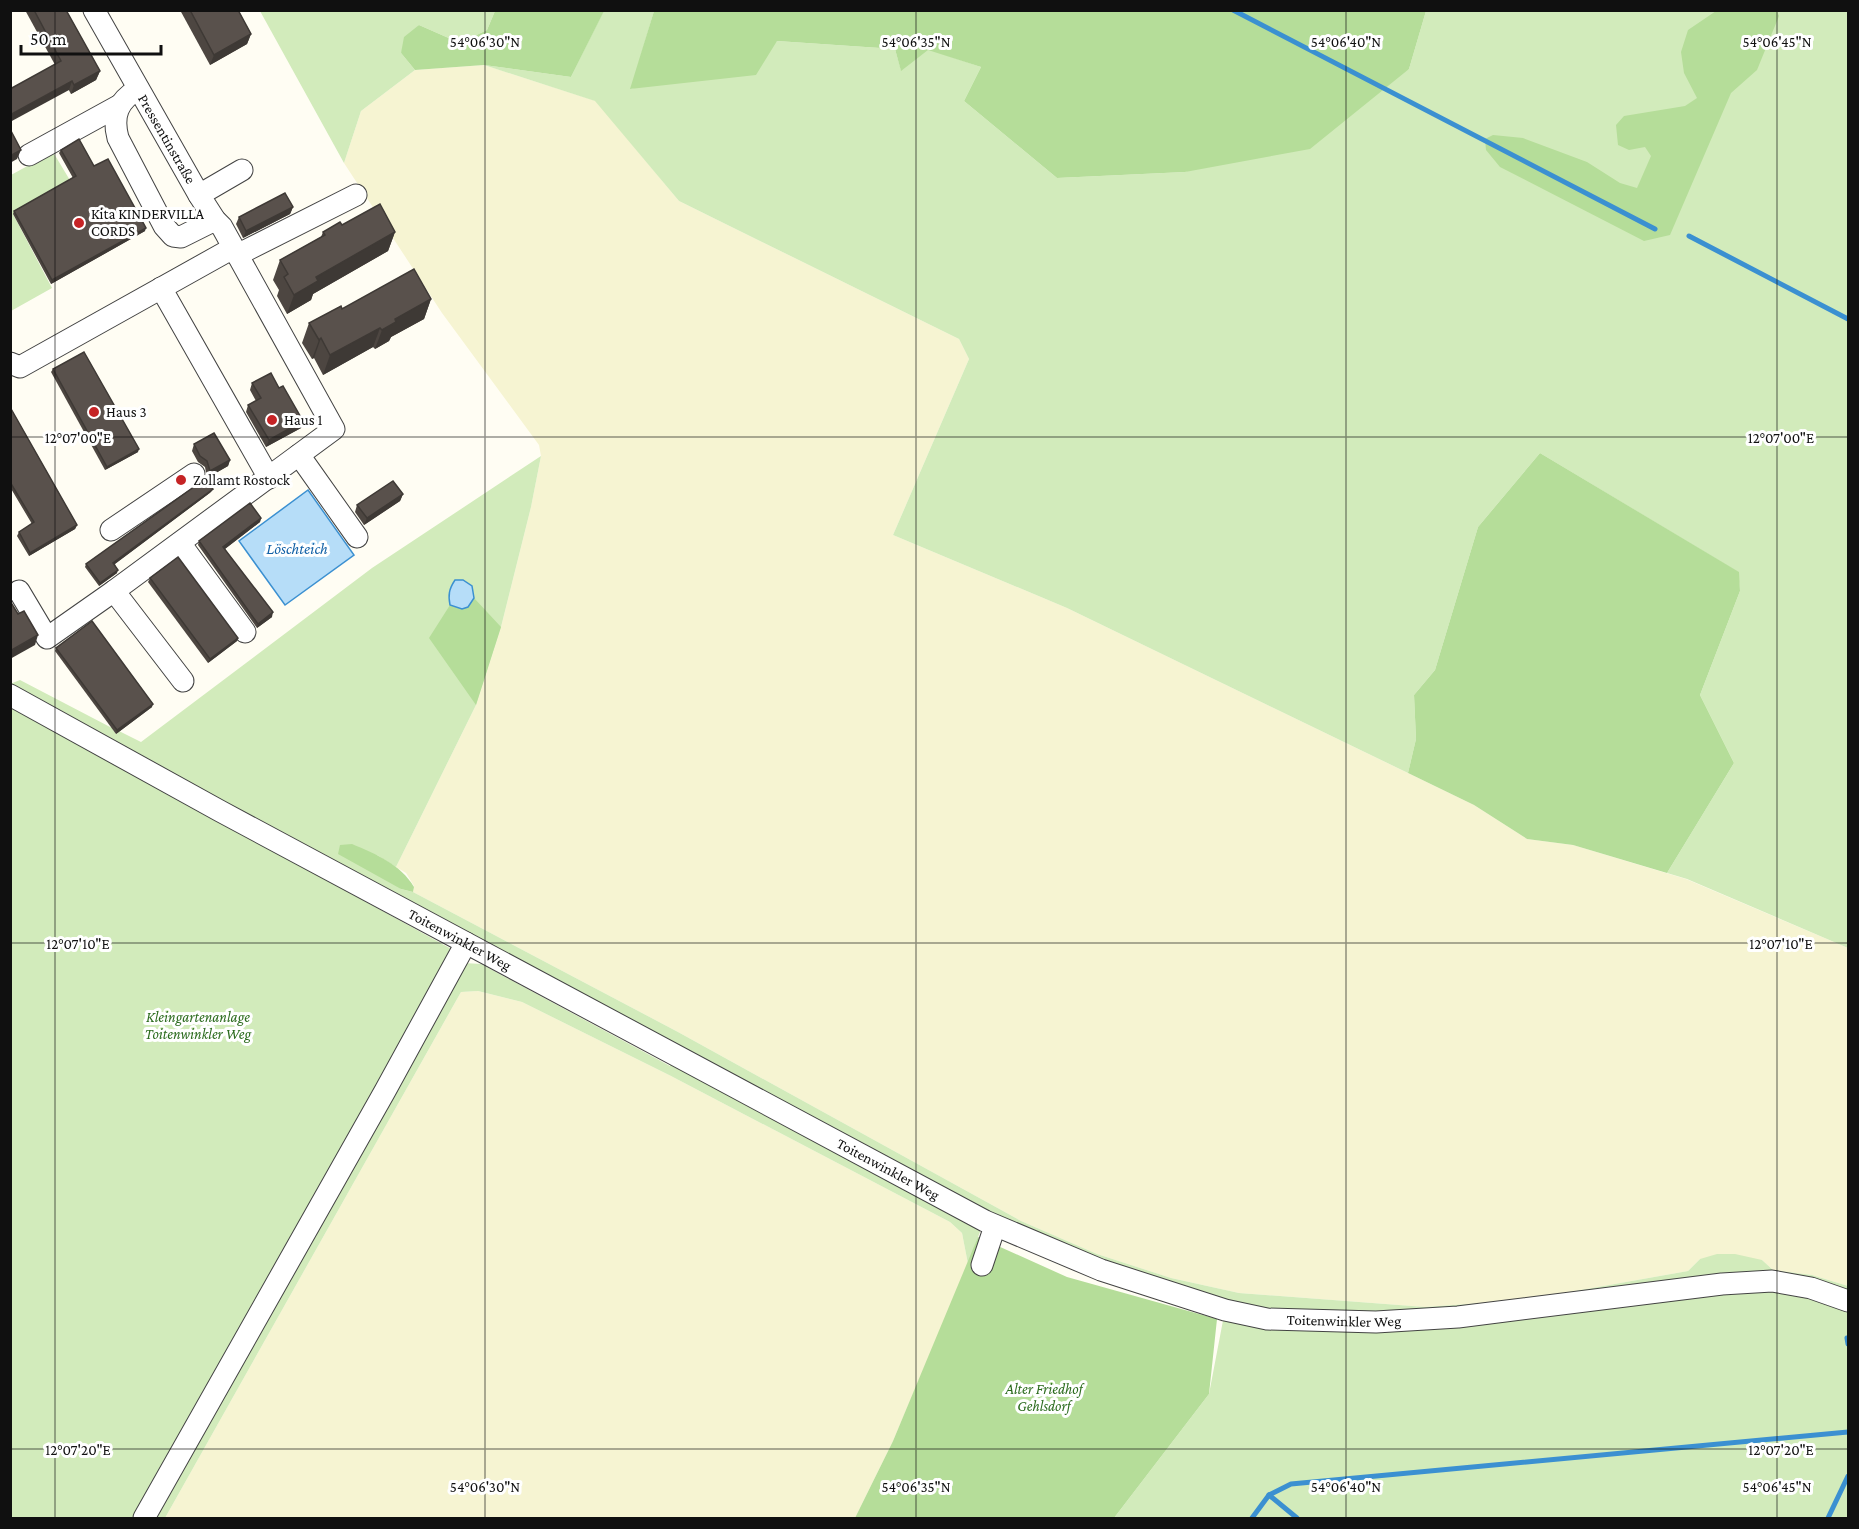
<svg xmlns="http://www.w3.org/2000/svg" width="1859" height="1529" font-family="'Crimson Pro',serif">
<style>
.farmland{fill:#f6f4d2}
.green{fill:#d2ebbb}
.forest{fill:#b5dd99}
.water{fill:#b6ddf8;stroke:#3b90d1;stroke-width:1.5}
.lines{fill:none;stroke-linecap:round;stroke-linejoin:round}
.stream{stroke:#3b90d1;stroke-width:5}
.minor-casing{stroke:#434343;stroke-width:23}
.minor{stroke:#fff;stroke-width:21}
.wall{fill:#4d4641}
.shaded-wall{fill:#3e3935}
.building{fill:#59514c;stroke:#3e3935;stroke-width:1.5}
.ticks{fill:none;stroke:#101010;stroke-width:1.5;stroke-opacity:0.45}
.poi-dot{fill:#c52325;stroke:#fff;stroke-width:2}
.labels{text-anchor:middle;stroke-width:6;stroke-linejoin:round;paint-order:stroke}
.street-label{font-size:15px;fill:#101010;stroke:#fff}
.poi-label{font-size:15px;fill:#101010;stroke:#fff;text-anchor:start}
.park-label{font-size:15px;font-style:italic;fill:#2b6b1d;stroke:#fff}
.water-label{font-size:16px;font-style:italic;fill:#1462a7;stroke:#fff}
.ticks-label{font-size:15px;text-anchor:middle;fill:#101010;stroke:#fff;stroke-width:6;stroke-linejoin:round;paint-order:stroke}
</style>
<rect width="100%" height="100%" fill="#fffdf3"/>
<!-- farmland -->
<g class="farmland">
<polygon points="484,65 596,101 679,201 959,339 969,359 893,535 1067,608 1474,805 1527,839 1573,845 1686,879 1848,948 1848,1286 1812,1275 1773,1270 1762,1260 1700,1259 1688,1271 1564,1293 1497,1302 1425,1307 1239,1293 1171,1278 1097,1254 1021,1221 678,1032 413,892 414,886 406,873 396,867 476,705 501,627 531,507 541,456 539,445 442,313 344,163 361,111 415,70"/>
<polygon points="478,991 522,1002 671,1076 950,1222 962,1233 968,1264 893,1441 855,1518 165,1518 461,992"/>
</g>
<!-- green -->
<g class="green">
<polygon points="604,10 654,11 631,89 777,41 895,49 901,70 928,49 981,67 964,101 1057,178 1185,172 1409,69 1426,11 1848,11 1848,948 1687,879 1667,873 1734,763 1700,695 1740,591 1738,572 1540,453 1478,527 1435,670 1414,695 1416,739 1408,773 1067,608 893,535 969,359 959,339 679,201 595,101 484,65 571,77"/>
<polygon points="260,11 495,11 487,30 460,43 419,25 401,53 415,70 361,111 344,163"/>
<polygon points="53,152 71,182 13,214 52,288 11,311 11,175"/>
<polygon points="541,456 531,507 501,627 476,705 396,867 377,855 401,889 413,892 678,1032 1021,1221 1097,1254 1171,1278 1239,1293 1425,1307 1497,1302 1564,1293 1688,1271 1700,1259 1717,1254 1735,1254 1762,1260 1773,1270 1812,1275 1848,1286 1848,1518 1114,1518 1209,1394 1225,1310 984,1221 968,1264 962,1233 950,1222 671,1076 522,1002 478,991 461,992 165,1518 153,1518 464,963 481,964 670,1066 669,1052 11,695 10,684 20,680 112,728 116,734 119,731 141,742 372,568"/>
<polygon points="10,705 455,951 134,1518 11,1518"/>
</g>
<!-- forest -->
<g class="forest">
<polygon points="495,11 495,10 604,11 571,77 484,65 415,70 401,53 404,37 419,25 460,43 487,30"/>
<polygon points="654,11 654,10 1426,11 1409,69 1310,149 1185,172 1057,178 964,101 981,67 928,50 901,71 895,49 777,41 756,75 630,89"/>
<polygon points="1716,11 1777,11 1779,16 1757,70 1731,93 1670,235 1644,241 1500,167 1486,150 1485,139 1493,135 1523,138 1587,162 1620,183 1637,188 1651,156 1645,147 1629,150 1618,145 1616,125 1624,116 1685,106 1697,98 1684,73 1681,52 1688,30"/>
<polygon points="1540,453 1739,572 1740,591 1700,695 1734,763 1667,873 1573,845 1527,839 1474,805 1408,773 1416,739 1414,695 1435,670 1478,527"/>
<polygon points="474,598 501,627 476,705 429,638 450,605 462,609 468,607"/>
<path d="M 352,844 C 376,854 400,864 414,887 L 413,892 L 401,889 L 338,854 L 340,845 Z"/>
<polygon points="978,1237 1067,1277 1217,1319 1209,1394 1114,1518 855,1518 893,1441"/>
</g>
<!-- water -->
<g class="water">
<polygon points="308,490 354,555 285,605 239,541"/>
<path d="M 455,580 L 463,580 L 472,586 L 474,598 L 468,607 L 462,609 L 450,605 C 448,595 449,589 455,580 Z"/>
</g>
<g class="lines">
<!-- stream -->
<g class="stream">
<polyline points="1233,10 1655,229"/>
<polyline points="1689,236 1848,319"/>
<polyline points="1847,1338 1848,1344"/>
<polyline points="1269,1495 1291,1484 1848,1432"/>
<polyline points="1252,1518 1269,1495 1297,1518"/>
<polyline points="1828,1518 1848,1476"/>
</g>
<defs>
<g id="minor">
<path d="M 138,89 C 118,101 112,115 118,138 L 164,226 L 173,236 L 181,237 L 215,220"/>
<polyline points="29,155 120,105"/>
<polyline points="199,195 242,170"/>
<polyline points="237,255 356,195"/>
<polyline points="161,288 269,478"/>
<polyline points="10,363 20,367 233,248"/>
<polyline points="299,455 357,537"/>
<polyline points="111,530 194,474"/>
<polyline points="180,543 245,632"/>
<polyline points="19,591 47,638 114,591 334,429 222,227 215,220 199,195 94,10"/>
<polyline points="114,591 183,681"/>
<path id="s1" d="M 10,695 L 220,811 L 985,1221 L 1101,1270 L 1225,1310 L 1267,1319 L 1376,1322 L 1458,1317 L 1722,1284 L 1772,1281 L 1811,1288 L 1848,1301"/>
<polyline points="982,1265 995,1226"/>
<polyline points="144,1518 385,1091 466,943"/>
</g>
</defs>
<!-- minor casing -->
<use href="#minor" class="minor-casing"/>
<!-- minor -->
<use href="#minor" class="minor"/>
</g>
<!-- wall -->
<g class="wall">
<polygon points="25,10 66,10 100,71 96,80 71,94"/>
<polygon points="180,10 238,10 251,34 247,44 210,65"/>
<polygon points="61,150 94,166 145,231 51,284 13,214 14,211 73,178 59,153"/>
<polygon points="293,207 290,214 243,238 236,224 239,217"/>
<polygon points="342,225 395,232 388,251 313,294 311,300 287,314 277,296 279,290 273,280 280,260 321,237 323,232"/>
<polygon points="431,299 424,319 391,337 389,341 375,349 373,347 323,375 314,358 312,359 302,343 309,323 342,309"/>
<polygon points="53,369 138,452 105,470 51,372"/>
<polygon points="252,383 301,428 266,447 246,412 248,405 256,401 250,390"/>
<polygon points="10,407 77,525 75,529 29,556 17,536 19,532 32,524 10,487"/>
<polygon points="194,444 230,460 228,466 207,478 205,467 198,462 192,451"/>
<polygon points="211,492 115,564 117,573 99,586 85,567 86,564"/>
<polygon points="403,494 400,501 364,525 355,512 357,505"/>
<polygon points="261,518 260,522 225,549 272,617 257,628 198,545 199,541"/>
<polygon points="150,578 238,638 237,641 208,663 148,582"/>
<polygon points="56,648 152,707 116,734 55,651"/>
</g>
<!-- shaded-wall -->
<g class="shaded-wall">
<polygon points="251,34 247,44 210,65 214,55"/>
<polygon points="100,71 96,80 71,94 74,85"/>
<polygon points="72,81 69,90 10,122 10,115"/>
<polygon points="21,150 17,159 10,163 10,156"/>
<polygon points="293,207 290,214 243,238 246,231"/>
<polygon points="146,228 145,231 51,284 52,280"/>
<polygon points="395,232 388,251 313,294 311,300 287,314 294,295 316,277"/>
<polygon points="431,299 424,319 391,337 389,341 375,349 382,330 395,319"/>
<polygon points="380,328 373,347 323,375 330,355"/>
<polygon points="321,338 314,358 312,359 319,340"/>
<polygon points="303,421 301,428 266,447 269,440"/>
<polygon points="139,449 138,452 105,470 107,467"/>
<polygon points="230,460 228,466 207,478 210,471"/>
<polygon points="213,489 211,492 112,566 113,563"/>
<polygon points="403,494 400,501 364,525 367,518"/>
<polygon points="261,518 260,522 222,551 223,547"/>
<polygon points="77,525 75,529 29,556 30,553"/>
<polygon points="118,570 117,573 99,586 100,583"/>
<polygon points="273,612 272,617 257,628 258,624"/>
<polygon points="38,635 35,645 10,659 10,651"/>
<polygon points="238,638 237,641 208,663 210,659"/>
<polygon points="153,704 152,707 116,734 117,730"/>
</g>
<!-- building -->
<g class="building">
<polygon points="34,10 66,10 100,71 74,85 72,81 10,115 10,89 61,61"/>
<polygon points="190,10 238,10 251,34 214,55"/>
<polygon points="10,129 21,150 10,156"/>
<polygon points="79,139 94,166 108,159 146,228 52,280 14,211 76,176 61,150"/>
<polygon points="285,193 293,207 246,231 239,217"/>
<polygon points="380,204 395,232 316,277 318,281 294,295 284,277 288,274 280,260 325,235 323,232 340,222 342,225"/>
<polygon points="414,269 431,299 395,319 396,322 382,330 380,328 330,355 321,338 319,340 309,323 341,306 342,309"/>
<polygon points="84,352 139,449 107,467 53,369"/>
<polygon points="271,373 279,388 283,386 303,421 269,440 248,405 261,398 252,383"/>
<polygon points="10,407 77,525 30,553 19,532 34,522 10,482"/>
<polygon points="214,433 230,460 210,471 207,461 200,456 194,444"/>
<polygon points="205,479 213,489 113,563 118,570 100,583 86,564"/>
<polygon points="393,481 403,494 367,518 357,505"/>
<polygon points="250,503 261,518 223,547 273,612 258,624 199,541"/>
<polygon points="178,557 238,638 210,659 150,578"/>
<polygon points="10,601 18,614 24,611 38,635 10,651"/>
<polygon points="92,621 153,704 117,730 56,648"/>
</g>
<!-- ticks -->
<path class="ticks" d="M 55,10 L 55,1518M 485,10 L 485,1518M 916,10 L 916,1518M 1346,10 L 1346,1518M 1777,10 L 1777,1518M 10,437 L 1848,437M 10,943 L 1848,943M 10,1449 L 1848,1449"/>
<!-- markers -->
<g class="poi-dot">
<circle cx="79" cy="223" r="6"/>
<circle cx="94" cy="412" r="6"/>
<circle cx="272" cy="420" r="6"/>
<circle cx="181" cy="480" r="6"/>
</g>
<g class="labels">
<!-- street labels -->
<g class="street-label">
<text transform="translate(167 139) rotate(60)" y="5">Pressentinstraße</text>
<text dy="5" stroke="none"><textPath href="#s1" startOffset="512">Toitenwinkler Weg</textPath></text>
<text dy="5" stroke="none"><textPath href="#s1" startOffset="998">Toitenwinkler Weg</textPath></text>
<text dy="5" stroke="none"><textPath href="#s1" startOffset="1484">Toitenwinkler Weg</textPath></text>
</g>
<!-- poi labels -->
<g class="poi-label">
<text x="91" y="219">Kita KINDERVILLA<tspan x="91" dy="17">CORDS</tspan></text>
<text x="106" y="417">Haus 3</text>
<text x="284" y="425">Haus 1</text>
<text x="193" y="485">Zollamt Rostock</text>
</g>
<!-- park labels -->
<g class="park-label">
<text x="198" y="1022">Kleingartenanlage<tspan x="198" dy="17">Toitenwinkler Weg</tspan></text>
<text x="1044" y="1394">Alter Friedhof<tspan x="1044" dy="17">Gehlsdorf</tspan></text>
</g>
<!-- water labels -->
<g class="water-label">
<text x="297" y="554">Löschteich</text>
</g>
</g>
<g class="ticks-label">
<text x="485" y="47">54°06'30"N</text>
<text x="916" y="47">54°06'35"N</text>
<text x="1346" y="47">54°06'40"N</text>
<text x="1777" y="47">54°06'45"N</text>
<text x="1781" y="443">12°07'00"E</text>
<text x="78" y="443">12°07'00"E</text>
<text x="1781" y="949">12°07'10"E</text>
<text x="78" y="949">12°07'10"E</text>
<text x="78" y="1455">12°07'20"E</text>
<text x="1781" y="1455">12°07'20"E</text>
<text x="485" y="1492">54°06'30"N</text>
<text x="916" y="1492">54°06'35"N</text>
<text x="1346" y="1492">54°06'40"N</text>
<text x="1777" y="1492">54°06'45"N</text>
</g>
<!-- border -->
<rect width="1859" height="1529" fill="none" stroke="#101010" stroke-width="24"/>
<!-- scale -->
<path d="M21 45v9h140v-9" fill="none" stroke="#101010" stroke-width="3"/>
<text x="30" y="45" font-size="18" fill="#101010" stroke="#ffffff" stroke-width="4.5" paint-order="stroke">50 m</text>
</svg>
